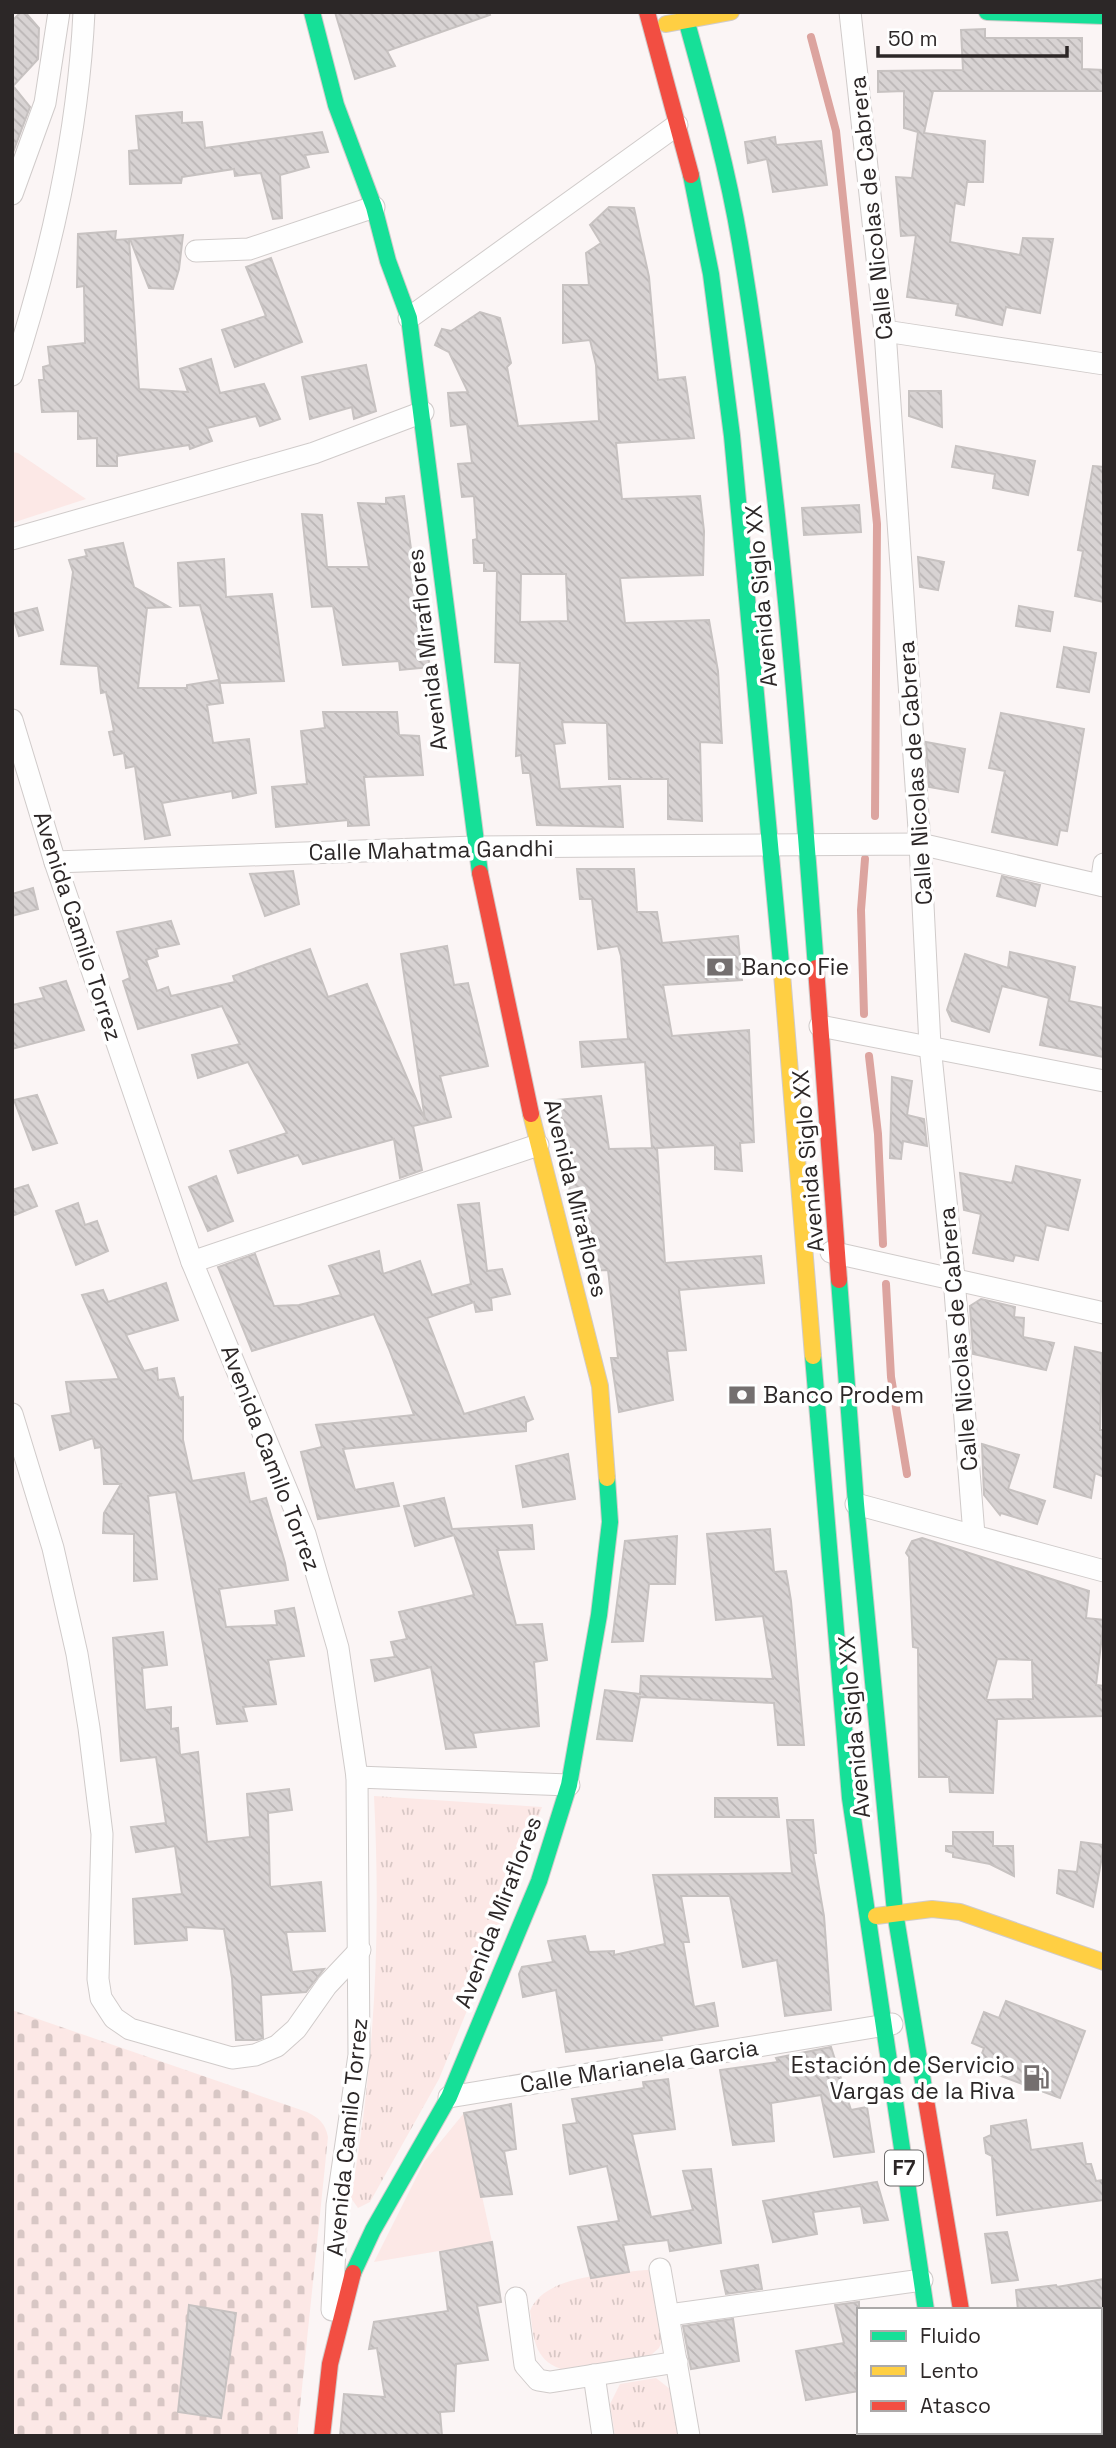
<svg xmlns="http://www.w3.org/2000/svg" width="1116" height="2448" font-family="'Space Grotesk',sans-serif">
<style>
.green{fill:#fce8e6}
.cemetery{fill:url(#cemetery-stones)}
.park{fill:url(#park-tufts)}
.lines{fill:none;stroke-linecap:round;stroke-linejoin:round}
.stream{stroke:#dca49f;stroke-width:8}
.building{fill:url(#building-back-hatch);stroke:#c7c2c1;stroke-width:2;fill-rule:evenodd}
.street-casing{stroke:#d0cbca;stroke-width:23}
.fast-casing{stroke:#d0cbca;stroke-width:18}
.slow-casing{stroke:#d0cbca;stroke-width:18}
.jam-casing{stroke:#d0cbca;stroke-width:18}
.street{stroke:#fefefe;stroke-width:21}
.fast{stroke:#16e098;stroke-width:16}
.slow{stroke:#ffcf43;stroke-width:16}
.jam{stroke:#f24e42;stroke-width:16}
.labels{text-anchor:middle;stroke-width:7;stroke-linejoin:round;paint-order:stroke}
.shield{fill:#fff;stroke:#6b6868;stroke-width:2}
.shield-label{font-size:21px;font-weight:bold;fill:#2c2727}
.street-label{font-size:23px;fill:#2c2727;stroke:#fff}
.poi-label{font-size:23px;fill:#2c2727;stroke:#fff;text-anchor:start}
</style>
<defs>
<pattern id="cemetery-stones" width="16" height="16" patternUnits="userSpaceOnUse" patternTransform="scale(1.75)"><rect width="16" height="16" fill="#fce8e6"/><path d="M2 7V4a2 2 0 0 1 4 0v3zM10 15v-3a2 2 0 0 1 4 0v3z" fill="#d8c7c5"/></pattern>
<pattern id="park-tufts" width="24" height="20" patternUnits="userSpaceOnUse" patternTransform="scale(1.75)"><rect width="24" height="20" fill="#fce8e6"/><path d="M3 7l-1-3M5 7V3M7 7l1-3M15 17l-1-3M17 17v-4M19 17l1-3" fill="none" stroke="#d8c7c5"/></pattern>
<pattern id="building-back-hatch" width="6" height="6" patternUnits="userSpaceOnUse" patternTransform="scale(1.75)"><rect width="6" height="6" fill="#d8d3d3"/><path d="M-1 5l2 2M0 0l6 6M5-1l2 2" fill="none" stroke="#bab5b5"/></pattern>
</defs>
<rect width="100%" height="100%" fill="#fbf5f5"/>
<!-- green -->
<g class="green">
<polygon points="12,452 18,453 86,499 12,523"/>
<polygon points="464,2113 492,2242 374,2262 424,2162"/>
</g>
<!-- cemetery -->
<path class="cemetery" d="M 12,2010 L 307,2112 C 319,2118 325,2123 328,2137 L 297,2436 L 12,2436 Z"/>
<!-- park -->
<g class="park">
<path d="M 374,1796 L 542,1807 L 475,1991 L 439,2079 L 370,2202 L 358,2208 L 351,2198 C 375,2060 381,1936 374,1796 Z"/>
<path d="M 654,2269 L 663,2339 L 659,2348 L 651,2355 L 561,2369 C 533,2359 534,2337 530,2311 C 545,2273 618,2274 654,2269 Z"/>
<polygon points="656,2378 670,2389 678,2436 615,2436 610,2404 620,2384"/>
</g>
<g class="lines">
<!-- stream -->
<g class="stream">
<polyline points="811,37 836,131 877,524 875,816"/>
<polyline points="864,1014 861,910 865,859"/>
<polyline points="869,1056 878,1134 883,1244"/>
<polyline points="886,1284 891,1377 907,1474"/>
</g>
</g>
<!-- building -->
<g class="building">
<polygon points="21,12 25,12 39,28 38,59 13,86 30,107 12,155 12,21"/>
<polygon points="335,12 489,12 490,15 387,51 395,66 355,79"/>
<polygon points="985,29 985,38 1082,38 1082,69 1104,70 1104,91 933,91 924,133 985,141 983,182 967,182 964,205 955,203 950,242 1020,255 1023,238 1053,239 1040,313 1006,307 1002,325 956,315 958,304 907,297 916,235 901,236 896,177 912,178 918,132 904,128 904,91 878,92 878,71 963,70 961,30"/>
<polygon points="182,112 182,123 202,122 205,148 322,132 328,152 305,155 309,167 280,175 282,218 273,219 261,173 235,176 234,169 182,177 181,183 130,184 129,151 139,150 136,116"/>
<polygon points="775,137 776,145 821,141 827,185 773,192 767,159 748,163 745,142"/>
<path d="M 609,207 L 634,208 L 649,277 L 658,380 L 685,377 L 694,438 L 616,443 L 622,499 L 700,496 L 704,531 L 703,575 L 620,578 L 625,623 L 709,620 L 718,671 L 722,743 L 700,742 L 702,821 L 668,819 L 668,779 L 609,779 L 607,723 L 562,722 L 565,743 L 554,744 L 560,789 L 620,786 L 623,827 L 537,825 L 530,773 L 523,773 L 521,755 L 516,756 L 520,663 L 495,662 L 497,571 L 484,571 L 484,563 L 474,563 L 473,540 L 477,539 L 474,496 L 462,497 L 458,464 L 472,463 L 467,424 L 451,426 L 448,393 L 468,392 L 449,352 L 435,345 L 442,329 L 451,331 L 480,312 L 500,318 L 511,363 L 507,367 L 518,426 L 599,421 L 596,365 L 590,340 L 563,343 L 563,285 L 589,285 L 586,253 L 601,243 L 590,225 ZM 521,574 L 566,574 L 568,621 L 520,622 Z"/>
<polygon points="116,231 115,240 129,239 139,389 188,392 180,369 211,359 220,393 264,384 280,419 260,426 256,416 207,428 212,441 190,449 189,445 117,456 117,466 97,466 97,438 78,439 78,411 42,412 39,380 44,380 43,367 50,365 48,347 85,343 84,286 77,287 78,234"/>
<polygon points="183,235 179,269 173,289 149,288 130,239"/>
<polygon points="271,258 302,342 235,367 222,330 266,316 246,267"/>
<polygon points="366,365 376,411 354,419 352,407 310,419 302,377"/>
<polygon points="909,391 941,391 942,427 909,416"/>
<polygon points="956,446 1035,461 1028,495 993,488 995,474 952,467"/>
<polygon points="1093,466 1104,467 1104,602 1075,596 1083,551 1078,550"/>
<polygon points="404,496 411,549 425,606 419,606 430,667 400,670 399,661 343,665 333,606 312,607 302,514 322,515 327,567 369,567 358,503 386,504 386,498"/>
<polygon points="859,505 861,532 804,535 802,508"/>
<polygon points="123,543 134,587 169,607 147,608 138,688 187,688 187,685 219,680 223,703 207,705 213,743 249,739 256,793 233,798 232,791 162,803 170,835 145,839 135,766 126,768 124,753 114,755 109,732 114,731 106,692 101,693 98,666 61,664 73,572 69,560 87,556 85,550"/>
<polygon points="918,557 944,562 938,590 920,587"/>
<polygon points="224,559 226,597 272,594 284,681 220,683 200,605 180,606 178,563"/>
<polygon points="1019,606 1053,612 1050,631 1016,626"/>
<polygon points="37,608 43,630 19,636 12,614"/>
<polygon points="1064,647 1096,653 1089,692 1057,687"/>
<polygon points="323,712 397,712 399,735 419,736 423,775 364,777 369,825 348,826 348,820 276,827 272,787 307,784 301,731 325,728"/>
<polygon points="1001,713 1084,729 1067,831 1060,830 1057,845 992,832 1005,771 989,768"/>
<polygon points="926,742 965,749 958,792 929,787"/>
<polygon points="577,869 634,869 637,912 657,912 662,943 738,936 742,980 663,985 672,1036 749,1030 754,1142 740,1143 742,1171 715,1169 715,1145 657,1148 665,1263 761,1256 764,1283 679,1290 686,1350 667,1351 673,1400 619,1412 611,1358 618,1358 608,1270 588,1271 570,1198 566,1141 556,1143 546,1101 601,1096 609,1149 652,1148 645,1062 582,1067 580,1042 628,1039 621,956 618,946 598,949 592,899 580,899"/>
<polygon points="293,871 299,904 265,916 250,874"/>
<polygon points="1002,876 1040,885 1035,906 997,896"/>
<polygon points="33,888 38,909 12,916 12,894"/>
<polygon points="171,921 179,944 156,949 158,956 146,960 157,991 168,987 171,996 235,982 233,976 310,949 328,997 367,984 425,1120 401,954 447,946 454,985 468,983 488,1066 440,1076 451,1117 413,1126 422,1170 400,1178 394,1139 303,1164 298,1155 238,1173 230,1151 287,1133 248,1062 198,1078 192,1055 240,1044 222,1006 138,1029 123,981 130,978 117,932"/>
<polygon points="1010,952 1075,967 1069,1001 1104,1008 1104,1057 1040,1045 1049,998 1002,986 989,1032 952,1021 947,1010 965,954 1008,968"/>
<polygon points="66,981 84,1030 12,1049 12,1005 44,998 40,988"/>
<polygon points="892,1077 912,1081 907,1115 924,1119 927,1146 903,1141 901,1159 890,1158"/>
<polygon points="37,1095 57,1143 33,1150 14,1100"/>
<polygon points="1016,1166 1080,1180 1068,1230 1046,1225 1038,1260 1015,1255 1013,1261 973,1253 981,1214 964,1210 960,1173 1012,1183"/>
<polygon points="216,1176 233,1221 208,1231 189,1187"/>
<polygon points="28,1185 37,1206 12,1216 12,1190"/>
<polygon points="78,1203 85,1225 97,1221 108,1251 76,1265 56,1211"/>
<polygon points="479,1203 487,1271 502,1269 510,1294 491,1298 492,1310 476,1312 474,1302 427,1318 464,1414 524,1397 533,1419 526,1422 526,1431 343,1449 355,1490 393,1483 399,1506 318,1519 301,1452 322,1447 316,1425 414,1415 389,1349 374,1314 252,1351 218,1267 255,1254 274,1306 299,1305 341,1295 329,1266 379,1251 383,1274 420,1261 432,1295 471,1284 458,1205"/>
<polygon points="166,1283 178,1320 126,1335 144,1371 157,1368 158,1380 174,1378 179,1398 183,1397 183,1440 192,1481 244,1473 250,1502 266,1498 285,1563 288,1580 219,1589 226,1627 277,1625 275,1611 294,1608 304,1656 268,1660 276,1704 243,1707 247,1721 217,1724 176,1492 148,1496 157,1579 134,1581 134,1534 103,1533 104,1513 121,1484 104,1484 101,1447 95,1448 93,1438 60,1450 52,1416 71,1413 66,1382 119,1379 82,1295 103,1290 108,1302"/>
<polygon points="981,1299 1015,1307 1014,1317 1024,1318 1023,1337 1054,1343 1046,1370 973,1354 970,1306"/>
<polygon points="1075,1347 1102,1353 1100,1430 1104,1430 1104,1477 1095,1473 1091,1498 1054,1487"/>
<polygon points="982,1444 1019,1455 1008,1489 1045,1501 1037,1524 1001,1513 1000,1515 984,1495"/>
<polygon points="568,1454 575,1499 523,1507 516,1466"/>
<polygon points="444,1498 452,1529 532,1525 534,1549 497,1550 516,1625 542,1624 547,1660 534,1662 539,1726 473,1733 476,1747 446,1749 431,1667 375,1681 371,1660 395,1657 391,1642 407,1639 399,1612 474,1595 454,1535 415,1546 404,1506"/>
<polygon points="770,1529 774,1572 786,1571 791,1601 804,1745 778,1745 774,1703 640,1697 632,1741 597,1739 605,1690 640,1694 641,1676 773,1679 763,1616 716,1620 707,1534"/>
<polygon points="677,1536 675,1584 649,1584 643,1641 612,1642 625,1541"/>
<path d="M 922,1538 L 1089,1591 L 1086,1618 L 1104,1620 L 1096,1685 L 1104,1686 L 1104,1716 L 997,1719 L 993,1793 L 950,1792 L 949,1777 L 919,1777 L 918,1648 L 913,1647 L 909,1557 L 906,1553 L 912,1541 ZM 997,1659 L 1032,1660 L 1033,1699 L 986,1700 Z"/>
<polygon points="163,1632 167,1665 142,1668 145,1710 171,1707 171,1729 178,1728 180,1755 198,1752 207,1842 250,1837 247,1794 289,1789 292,1810 268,1813 270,1887 321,1882 325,1931 286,1932 292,1972 324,1969 306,1992 261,1995 263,2038 257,2040 236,2040 232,1978 224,1929 186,1927 187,1940 135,1944 133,1899 182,1894 175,1846 136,1852 131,1827 166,1823 156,1757 121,1761 113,1638"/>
<polygon points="715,1798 777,1798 779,1817 715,1817"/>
<polygon points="787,1820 813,1820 816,1853 813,1853 824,1916 831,2010 785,2016 777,1960 743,1967 730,1896 681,1896 689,1942 683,1942 694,2007 714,2003 718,2026 661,2036 662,2040 566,2052 556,1990 523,1997 519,1974 522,1967 553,1962 548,1941 585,1936 589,1952 614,1951 614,1955 665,1944 653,1875 792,1873"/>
<polygon points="953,1832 993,1832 993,1846 1013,1846 1014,1876 990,1864 953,1857 953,1853 946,1851 946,1846 953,1846"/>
<polygon points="1081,1842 1104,1845 1093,1907 1057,1893 1059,1870 1077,1872"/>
<polygon points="1006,2001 1085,2031 1060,2098 977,2067 984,2048 972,2043 984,2012 999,2018"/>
<polygon points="831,2047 851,2110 867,2107 874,2152 834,2157 821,2095 771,2103 774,2141 733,2145 720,2070 778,2062 776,2058"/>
<polygon points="668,2079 675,2129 632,2134 651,2217 693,2210 683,2171 711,2169 721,2243 670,2251 668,2240 623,2245 629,2272 591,2278 578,2227 619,2221 607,2166 570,2174 563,2125 577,2123 572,2099 644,2088 643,2082"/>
<polygon points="511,2104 516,2149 504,2151 512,2194 481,2197 464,2113"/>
<polygon points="1026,2120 1031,2150 1082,2143 1086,2164 1091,2164 1096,2181 1104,2180 1104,2200 997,2215 992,2156 986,2153 984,2138 991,2135 991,2126"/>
<polygon points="877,2182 888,2220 864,2223 861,2206 813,2212 817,2234 773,2242 763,2201"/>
<polygon points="1007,2232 1018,2280 992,2283 985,2234"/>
<polygon points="492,2242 501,2302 477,2306 488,2360 456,2364 454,2411 440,2412 442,2436 340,2436 344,2394 385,2397 377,2348 369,2349 374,2322 448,2311 440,2252"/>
<polygon points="758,2265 762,2289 726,2294 721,2271"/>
<polygon points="1104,2279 1104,2310 1018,2310 1016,2290 1056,2285 1057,2287"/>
<polygon points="859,2302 859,2372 855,2373 859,2391 806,2400 796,2351 844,2343 835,2305"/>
<polygon points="189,2305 236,2313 221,2418 178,2412"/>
<polygon points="733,2319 739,2361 691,2369 683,2326"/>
</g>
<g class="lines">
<defs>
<g id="street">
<polyline points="850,12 885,331 920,844 930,1046 954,1278 974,1535"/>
<polyline points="12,194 45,103 59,12"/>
<polyline points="196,251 249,249 374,207"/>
<polyline points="409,318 677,125"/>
<polyline points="885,331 1104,364"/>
<path d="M 12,375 C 50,257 78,137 84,12"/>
<polyline points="12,539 314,453 423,412"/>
<polyline points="12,720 55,862 192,1262 305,1534 338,1648 357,1777 359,2055 337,2205 332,2310"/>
<polyline points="55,862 474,847 920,844 1104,886"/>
<polyline points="1101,885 1104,864"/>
<polyline points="820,1026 1104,1081"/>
<polyline points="831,1252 1104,1313"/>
<polyline points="192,1262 538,1145"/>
<polyline points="12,1414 53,1548 77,1654 89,1728 102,1834 98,1979 101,1998 114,2018 130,2029 232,2058 255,2055 277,2046 296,2029 327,1985 360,1950"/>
<polyline points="856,1504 1104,1571"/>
<polyline points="357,1777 569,1785"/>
<polyline points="449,2097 892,2024"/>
<polyline points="660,2269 689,2436"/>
<polyline points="516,2298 525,2365 538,2380 550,2382 677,2362"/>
<polyline points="669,2315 922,2280"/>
<polyline points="594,2375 603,2436"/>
</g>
<g id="fast">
<polyline points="312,12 336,105 374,207 388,261 409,318 480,873"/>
<path d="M 684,12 C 705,88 727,165 740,243 C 780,482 798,726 816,968"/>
<polyline points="987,12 1104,16"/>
<polyline points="691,175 711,274 732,436 782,974"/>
<polyline points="839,1280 856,1504 895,1912 926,2100"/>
<polyline points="813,1356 850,1798 926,2310"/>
<polyline points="353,2273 373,2230 449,2097 539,1881 569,1785 599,1615 610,1522 607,1478"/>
<polyline points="945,2432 946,2436"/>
</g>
<g id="slow">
<polyline points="666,24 731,12"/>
<polyline points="782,974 813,1356"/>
<polyline points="531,1114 600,1386 607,1478"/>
<polyline points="876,1916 932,1909 960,1912 1104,1962"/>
<polyline points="982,2432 982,2436"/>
</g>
<g id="jam">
<polyline points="647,12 691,175"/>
<polyline points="480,873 531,1114"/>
<polyline points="816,968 839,1280"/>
<polyline points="926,2100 961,2310"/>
<polyline points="322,2436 330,2364 353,2273"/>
</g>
</defs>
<!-- street casing -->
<use href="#street" class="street-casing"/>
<!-- fast casing -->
<use href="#fast" class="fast-casing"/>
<!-- slow casing -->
<use href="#slow" class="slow-casing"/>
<!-- jam casing -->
<use href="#jam" class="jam-casing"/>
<!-- street -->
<use href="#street" class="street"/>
<!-- fast -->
<use href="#fast" class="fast"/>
<!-- slow -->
<use href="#slow" class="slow"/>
<!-- jam -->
<use href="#jam" class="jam"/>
</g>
<!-- icons -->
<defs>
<symbol id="bank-bare" viewBox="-9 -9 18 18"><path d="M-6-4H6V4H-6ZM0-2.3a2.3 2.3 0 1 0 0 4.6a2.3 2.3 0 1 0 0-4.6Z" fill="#746f6f" stroke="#fff" stroke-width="2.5" paint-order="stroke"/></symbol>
<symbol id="fuel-bare" viewBox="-9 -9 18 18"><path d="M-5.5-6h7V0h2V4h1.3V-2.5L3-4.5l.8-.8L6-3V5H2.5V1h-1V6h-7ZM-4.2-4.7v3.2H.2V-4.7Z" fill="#746f6f" stroke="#fff" stroke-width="2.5" paint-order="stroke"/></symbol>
</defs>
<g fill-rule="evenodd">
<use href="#bank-bare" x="701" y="948" width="38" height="38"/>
<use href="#bank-bare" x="723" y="1376" width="38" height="38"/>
<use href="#fuel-bare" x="1017" y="2059" width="38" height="38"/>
</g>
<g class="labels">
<!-- shield labels -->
<rect class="shield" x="885" y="2150.5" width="38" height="35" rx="5"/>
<g class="shield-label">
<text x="904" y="2175">F7</text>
</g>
<!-- street labels -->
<g class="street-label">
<text transform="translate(871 208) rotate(-96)" y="8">Calle Nicolas de Cabrera</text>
<text transform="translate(761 596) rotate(-95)" y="8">Avenida Siglo XX</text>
<text transform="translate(427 650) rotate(-97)" y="8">Avenida Miraflores</text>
<text transform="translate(915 773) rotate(-94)" y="8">Calle Nicolas de Cabrera</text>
<text transform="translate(431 850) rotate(-1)" y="8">Calle Mahatma Gandhi</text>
<text transform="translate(78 926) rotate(72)" y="8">Avenida Camilo Torrez</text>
<text transform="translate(808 1161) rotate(-95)" y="8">Avenida Siglo XX</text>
<text transform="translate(576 1198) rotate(76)" y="8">Avenida Miraflores</text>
<text transform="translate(958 1339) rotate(-95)" y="8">Calle Nicolas de Cabrera</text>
<text transform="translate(271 1458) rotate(69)" y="8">Avenida Camilo Torrez</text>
<text transform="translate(854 1727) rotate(-95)" y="8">Avenida Siglo XX</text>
<text transform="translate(498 1912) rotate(-69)" y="8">Avenida Miraflores</text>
<text transform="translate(639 2066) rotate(-9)" y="8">Calle Marianela Garcia</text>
<text transform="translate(347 2137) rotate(-84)" y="8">Avenida Camilo Torrez</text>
</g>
<!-- poi labels -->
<g class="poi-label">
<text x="741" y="975">Banco Fie</text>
<text x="763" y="1403">Banco Prodem</text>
<text x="1015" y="2073" text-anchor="end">Estación de Servicio<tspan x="1015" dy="26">Vargas de la Riva</tspan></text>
</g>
</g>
<!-- border -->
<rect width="1116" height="2448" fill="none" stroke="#2c2727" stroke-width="28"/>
<!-- legend -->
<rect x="857" y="2308" width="245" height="126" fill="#ffffff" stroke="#aba9a9" stroke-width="2"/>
<rect x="871" y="2331" width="35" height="10" fill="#16e098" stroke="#aba9a9" stroke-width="2"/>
<text x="920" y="2343" font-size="21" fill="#2c2727">Fluido</text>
<rect x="871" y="2366" width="35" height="10" fill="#ffcf43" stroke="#aba9a9" stroke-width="2"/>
<text x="920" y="2378" font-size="21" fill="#2c2727">Lento</text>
<rect x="871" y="2401" width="35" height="10" fill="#f24e42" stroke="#aba9a9" stroke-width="2"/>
<text x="920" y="2413" font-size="21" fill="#2c2727">Atasco</text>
<!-- scale -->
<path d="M878 46v10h189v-10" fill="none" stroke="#2c2727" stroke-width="3.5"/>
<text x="888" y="46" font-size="21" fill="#2c2727" stroke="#ffffff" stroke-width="5" paint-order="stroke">50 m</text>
</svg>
